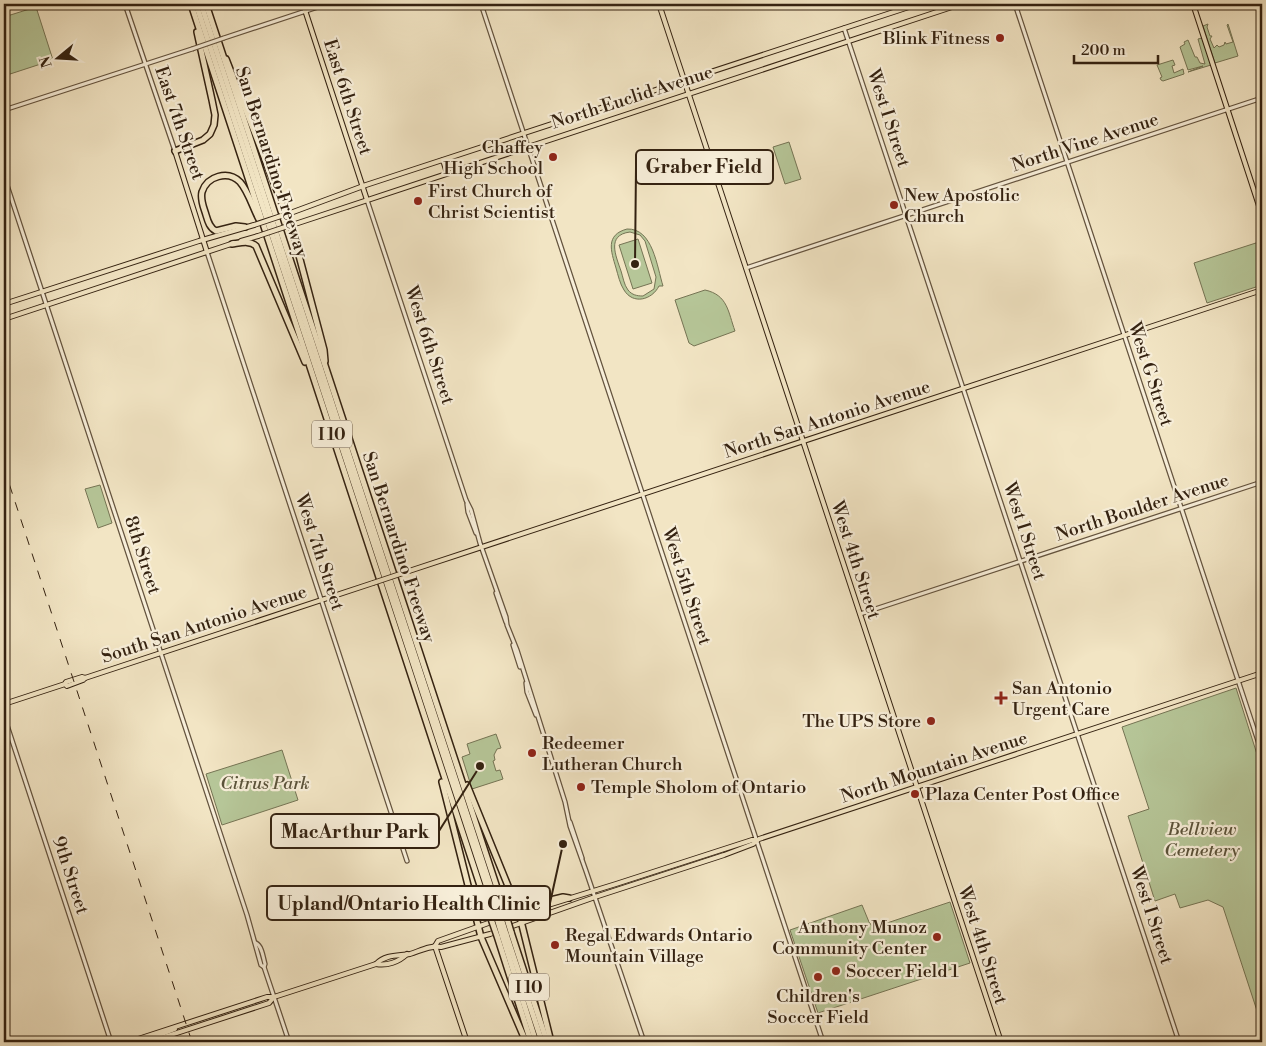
<svg xmlns="http://www.w3.org/2000/svg" width="1266" height="1046" font-family="'Libre Bodoni',serif">
<style>
.green{fill:#b6c698;stroke:#757454;fill-rule:evenodd}
.lines{fill:none;stroke-linecap:round;stroke-linejoin:round}
.minor-casing{stroke:#64533e;stroke-width:5.5}
.major-casing{stroke:#342211;stroke-width:6}
.highway-casing{stroke:#342211;stroke-width:8}
.minor{stroke:#f7eed9;stroke-width:3}
.major{stroke:#f2e5c4;stroke-width:4}
.highway{stroke:#f2e5c4;stroke-width:5}
.rail{stroke:#342211;stroke-width:1;stroke-dasharray:9 9;stroke-linecap:butt}
.minor-bridge-casing{stroke:#64533e;stroke-width:5.5;stroke-linecap:butt}
.major-bridge-casing{stroke:#342211;stroke-width:6;stroke-linecap:butt}
.highway-bridge-casing{stroke:#342211;stroke-width:8;stroke-linecap:butt}
.minor-bridge{stroke:#f7eed9;stroke-width:3}
.major-bridge{stroke:#f2e5c4;stroke-width:4}
.highway-bridge{stroke:#f2e5c4;stroke-width:5}
.poi-dot{fill:#8f2418;stroke:#f7eed9;stroke-width:2}
.labels{text-anchor:middle;stroke-width:4.5;stroke-linejoin:round;paint-order:stroke}
.shield{fill:#f7eed9;stroke:#6e5f4d;stroke-width:1}
.shield-label{font-size:16px;font-weight:bold;fill:#342211}
.poi-label{font-size:18px;fill:#342211;stroke:#f7eed9;text-anchor:start}
.street-label{font-size:18px;fill:#342211;stroke:#f7eed9}
.park-label{font-size:18px;font-style:italic;fill:#5b533a;stroke:#f7eed9}
.leader{fill:none;stroke:#342211;stroke-width:2}
.callout-dot{fill:#342211;stroke:#f7eed9;stroke-width:2}
.callout{fill:#f7eed9;stroke:#342211;stroke-width:2}
.callout-label{font-size:19px;text-anchor:middle;font-weight:bold;fill:#342211}
</style>
<rect width="100%" height="100%" fill="#f2e5c4"/>
<filter id="stains"><feTurbulence type="fractalNoise" baseFrequency=".004" numOctaves="4"/><feColorMatrix values="0 0 0 0 .2 0 0 0 0 .09 0 0 0 0 .02 0 0 0 .5 -.17"/></filter>
<radialGradient id="worn" r=".72"><stop offset=".6" stop-color="#630" stop-opacity="0"/><stop offset="1" stop-color="#630" stop-opacity=".3"/></radialGradient>
<!-- green -->
<g class="green">
<polygon points="36,7 53,60 4,76 4,17"/>
<polygon points="1208,24 1207,27 1210,36 1212,36 1210,39 1214,48 1217,45 1219,47 1224,45 1225,42 1226,44 1233,42 1227,25 1228,24 1238,56 1215,63 1203,26"/>
<polygon points="1202,38 1211,65 1188,72 1203,66 1188,70 1180,47 1185,44 1184,42 1188,40 1195,57 1197,57 1200,63 1205,64 1198,39"/>
<polygon points="1173,60 1175,65 1172,66 1174,73 1183,69 1184,74 1163,81 1161,80 1160,78 1162,77 1157,65"/>
<polygon points="789,142 801,179 785,184 773,147"/>
<path d="M 627,229 C 653,228 657,267 663,286 L 659,286 C 652,300 633,305 624,290 C 620,284 618,275 616,268 C 611,251 605,235 627,229 ZM 630,232 L 640,235 L 645,241 L 656,277 L 654,289 L 643,296 C 637,296 632,295 628,290 C 624,285 623,277 621,271 C 616,256 606,235 630,232 Z"/>
<polygon points="638,239 652,283 633,289 619,245"/>
<polygon points="1262,241 1262,285 1207,303 1194,263"/>
<path d="M 705,290 C 728,295 728,312 735,331 L 694,346 L 689,343 L 675,300 Z"/>
<polygon points="100,485 112,523 98,528 85,489"/>
<polygon points="1236,688 1262,770 1262,1026 1223,907 1208,900 1180,908 1175,894 1155,901 1128,816 1149,809 1122,727"/>
<polygon points="496,734 501,748 497,749 494,755 495,760 493,761 496,771 500,770 503,779 472,789 462,757 470,754 467,744"/>
<polygon points="282,750 298,800 222,825 206,774"/>
<polygon points="950,902 970,963 818,1013 790,930 862,905 869,922 872,926 878,926"/>
</g>
<g class="lines">
<defs>
<g id="minor">
<polyline points="125,4 175,151"/>
<polyline points="481,4 823,1042"/>
<polyline points="1015,4 1262,753"/>
<polyline points="844,28 1179,1042"/>
<polyline points="224,38 327,4"/>
<polyline points="4,110 192,49"/>
<polyline points="4,176 247,915 261,965 264,967 289,1042"/>
<polyline points="367,200 466,500 471,510 480,543 506,617 507,625 517,650 565,802 570,826 586,871 644,1042"/>
<polyline points="207,252 407,861"/>
<polyline points="746,268 1262,98"/>
<polyline points="467,504 468,512 476,533"/>
<polyline points="496,593 506,622"/>
<polyline points="860,614 1262,482"/>
<polyline points="513,645 520,667"/>
<polyline points="526,683 527,692 536,715"/>
<polyline points="4,716 111,1042"/>
<polyline points="570,822 582,858"/>
<path d="M 256,943 C 262,946 263,957 265,964 L 264,967"/>
</g>
<g id="major">
<polyline points="303,4 367,200"/>
<polyline points="659,4 1001,1042"/>
<polyline points="1193,4 1262,215"/>
<polyline points="175,151 207,252"/>
<polyline points="443,160 447,173"/>
<polyline points="285,215 366,185 918,4"/>
<polyline points="289,226 961,4"/>
<polyline points="241,241 258,236"/>
<polyline points="4,304 199,241 254,225"/>
<polyline points="4,319 234,243"/>
<polyline points="400,574 1262,290"/>
<polyline points="65,684 66,682 82,677 85,678 373,583"/>
<polyline points="4,704 65,684 67,686 83,680 85,678"/>
<polyline points="506,918 616,884 752,840 756,840"/>
<polyline points="435,946 438,941 494,921"/>
<polyline points="435,946 467,1042"/>
<path d="M 376,964 C 387,966 399,962 407,954"/>
<polyline points="155,1040 157,1036 175,1029"/>
<path d="M 129,1042 L 267,997 L 274,997 L 376,964 C 386,954 398,956 410,954 C 420,951 430,945 441,947 L 490,934 L 595,897 L 724,855 L 753,844 L 759,839 L 1262,673"/>
<polyline points="142,1042 152,1038 153,1036"/>
<polyline points="149,1042 269,1003 274,997"/>
</g>
<g id="highway">
<polyline points="191,4 490,916"/>
<polyline points="196,4 496,915"/>
<polyline points="201,4 499,912"/>
<polyline points="206,4 505,912"/>
<polyline points="226,59 292,229 324,350 325,361"/>
<polyline points="175,151 203,140 210,134 214,125 215,115 212,100 197,32"/>
<path d="M 245,227 L 236,226 L 216,231 C 210,228 208,222 206,215 C 204,208 200,200 202,192 C 207,176 228,170 240,182 C 249,192 253,209 260,221"/>
<path d="M 232,244 C 240,243 250,240 256,246 L 305,362"/>
<polyline points="442,782 481,937 526,1042"/>
<polyline points="467,785 519,913 551,1042"/>
<polyline points="515,902 521,907 563,897 569,898"/>
<polyline points="511,932 547,1042"/>
<polyline points="506,934 542,1042"/>
<polyline points="502,935 536,1042"/>
<polyline points="497,936 531,1042"/>
</g>
</defs>
<!-- minor casing -->
<use href="#minor" class="minor-casing"/>
<!-- major casing -->
<use href="#major" class="major-casing"/>
<!-- highway casing -->
<use href="#highway" class="highway-casing"/>
<!-- minor -->
<use href="#minor" class="minor"/>
<!-- major -->
<use href="#major" class="major"/>
<!-- highway -->
<use href="#highway" class="highway"/>
<!-- rail -->
<polyline class="rail" points="4,468 192,1042"/>
<defs>
<polyline id="minor-bridge" points="192,49 224,38"/>
<g id="major-bridge">
<polyline points="254,225 281,216"/>
<polyline points="258,236 285,227"/>
<polyline points="373,583 400,574"/>
</g>
<g id="highway-bridge">
<polyline points="499,912 506,934"/>
<polyline points="505,912 511,932"/>
<polyline points="496,915 502,935"/>
<polyline points="490,916 497,936"/>
</g>
</defs>
<!-- minor-bridge casing -->
<use href="#minor-bridge" class="minor-bridge-casing"/>
<!-- major-bridge casing -->
<use href="#major-bridge" class="major-bridge-casing"/>
<!-- highway-bridge casing -->
<use href="#highway-bridge" class="highway-bridge-casing"/>
<!-- minor-bridge -->
<use href="#minor-bridge" class="minor-bridge"/>
<!-- major-bridge -->
<use href="#major-bridge" class="major-bridge"/>
<!-- highway-bridge -->
<use href="#highway-bridge" class="highway-bridge"/>
</g>
<!-- markers -->
<g class="poi-dot">
<circle cx="1000" cy="38" r="5"/>
<circle cx="553" cy="157" r="5"/>
<circle cx="418" cy="201" r="5"/>
<circle cx="894" cy="205" r="5"/>
<path d="M998.5 690.5h5v5h5v5h-5v5h-5v-5h-5v-5h5z"/>
<circle cx="931" cy="721" r="5"/>
<circle cx="532" cy="753" r="5"/>
<circle cx="581" cy="787" r="5"/>
<circle cx="915" cy="794" r="5"/>
<circle cx="937" cy="937" r="5"/>
<circle cx="555" cy="945" r="5"/>
<circle cx="836" cy="971" r="5"/>
<circle cx="818" cy="977" r="5"/>
</g>
<g class="labels">
<!-- shield labels -->
<g class="shield">
<rect x="312" y="420.5" width="40" height="27" rx="4"/>
<rect x="509" y="973.5" width="40" height="27" rx="4"/>
</g>
<g class="shield-label">
<text x="332" y="440">I 10</text>
<text x="529" y="993">I 10</text>
</g>
<!-- poi labels -->
<g class="poi-label">
<text x="990" y="44" text-anchor="end">Blink Fitness</text>
<text x="543" y="153" text-anchor="end">Chaffey<tspan x="543" dy="21">High School</tspan></text>
<text x="428" y="197">First Church of<tspan x="428" dy="21">Christ Scientist</tspan></text>
<text x="904" y="201">New Apostolic<tspan x="904" dy="21">Church</tspan></text>
<text x="1012" y="694">San Antonio<tspan x="1012" dy="21">Urgent Care</tspan></text>
<text x="921" y="727" text-anchor="end">The UPS Store</text>
<text x="542" y="749">Redeemer<tspan x="542" dy="21">Lutheran Church</tspan></text>
<text x="591" y="793">Temple Sholom of Ontario</text>
<text x="925" y="800">Plaza Center Post Office</text>
<text x="927" y="933" text-anchor="end">Anthony Munoz<tspan x="927" dy="21">Community Center</tspan></text>
<text x="565" y="941">Regal Edwards Ontario<tspan x="565" dy="21">Mountain Village</tspan></text>
<text x="846" y="977">Soccer Field 1</text>
<text x="818" y="1002" text-anchor="middle">Children's<tspan x="818" dy="21">Soccer Field</tspan></text>
</g>
<!-- street labels -->
<g class="street-label">
<text transform="translate(348 97) rotate(72)" y="6">East 6th Street</text>
<text transform="translate(632 97) rotate(-18)" y="6">North Euclid Avenue</text>
<text transform="translate(889 118) rotate(72)" y="6">West I Street</text>
<text transform="translate(180 123) rotate(71)" y="6">East 7th Street</text>
<text transform="translate(1085 142) rotate(-18)" y="6">North Vine Avenue</text>
<text transform="translate(272 162) rotate(72)" y="6">San Bernardino Freeway</text>
<text transform="translate(430 345) rotate(72)" y="6">West 6th Street</text>
<text transform="translate(1151 374) rotate(72)" y="6">West G Street</text>
<text transform="translate(827 419) rotate(-18)" y="6">North San Antonio Avenue</text>
<text transform="translate(1142 507) rotate(-18)" y="6">North Boulder Avenue</text>
<text transform="translate(1025 531) rotate(72)" y="6">West I Street</text>
<text transform="translate(399 547) rotate(72)" y="6">San Bernardino Freeway</text>
<text transform="translate(320 552) rotate(72)" y="6">West 7th Street</text>
<text transform="translate(143 555) rotate(72)" y="6">8th Street</text>
<text transform="translate(856 560) rotate(72)" y="6">West 4th Street</text>
<text transform="translate(687 586) rotate(72)" y="6">West 5th Street</text>
<text transform="translate(204 624) rotate(-18)" y="6">South San Antonio Avenue</text>
<text transform="translate(934 767) rotate(-18)" y="6">North Mountain Avenue</text>
<text transform="translate(71 875) rotate(72)" y="6">9th Street</text>
<text transform="translate(1152 915) rotate(72)" y="6">West I Street</text>
<text transform="translate(983 945) rotate(72)" y="6">West 4th Street</text>
</g>
<!-- park labels -->
<g class="park-label">
<text x="265" y="789">Citrus Park</text>
<text x="1202" y="835">Bellview<tspan x="1202" dy="21">Cemetery</tspan></text>
</g>
</g>
<!-- callouts -->
<path class="leader" d="M635 264L636 167M480 766L439 831M563 844L550 903"/>
<g class="callout-dot">
<circle cx="635" cy="264" r="5"/>
<circle cx="480" cy="766" r="5"/>
<circle cx="563" cy="844" r="5"/>
</g>
<g class="callout">
<rect x="636" y="150" width="137" height="34" rx="5"/>
<rect x="271" y="814" width="168" height="34" rx="5"/>
<rect x="267" y="886" width="283" height="34" rx="5"/>
</g>
<g class="callout-label">
<text x="704" y="173">Graber Field</text>
<text x="355" y="838">MacArthur Park</text>
<text x="409" y="910">Upland/Ontario Health Clinic</text>
</g>
<!-- margin -->
<rect width="1266" height="1046" fill="none" stroke="#f2e5c4" stroke-width="20"/>
<rect x="5" y="5" width="1256" height="1036" fill="none" stroke="#342211" stroke-width="2.5"/>
<rect x="10" y="10" width="1246" height="1026" fill="none" stroke="#342211"/>
<!-- north arrow -->
<g transform="translate(58 58) rotate(252)" stroke="#f7eed9" stroke-width="4" paint-order="stroke">
<path d="M0-4L9 19L0 12L-9 19Z" fill="#342211"/>
<text y="-8" font-size="14" font-weight="bold" text-anchor="middle" fill="#342211">N</text>
</g>
<!-- scale -->
<path d="M1074 55v8h84v-8" fill="none" stroke="#342211" stroke-width="2.5"/>
<text x="1081" y="55" font-size="15" fill="#342211" stroke="#f7eed9" stroke-width="4" paint-order="stroke">200 m</text>
<rect width="100%" height="100%" filter="url(#stains)"/>
<rect width="100%" height="100%" fill="url(#worn)"/>
</svg>
